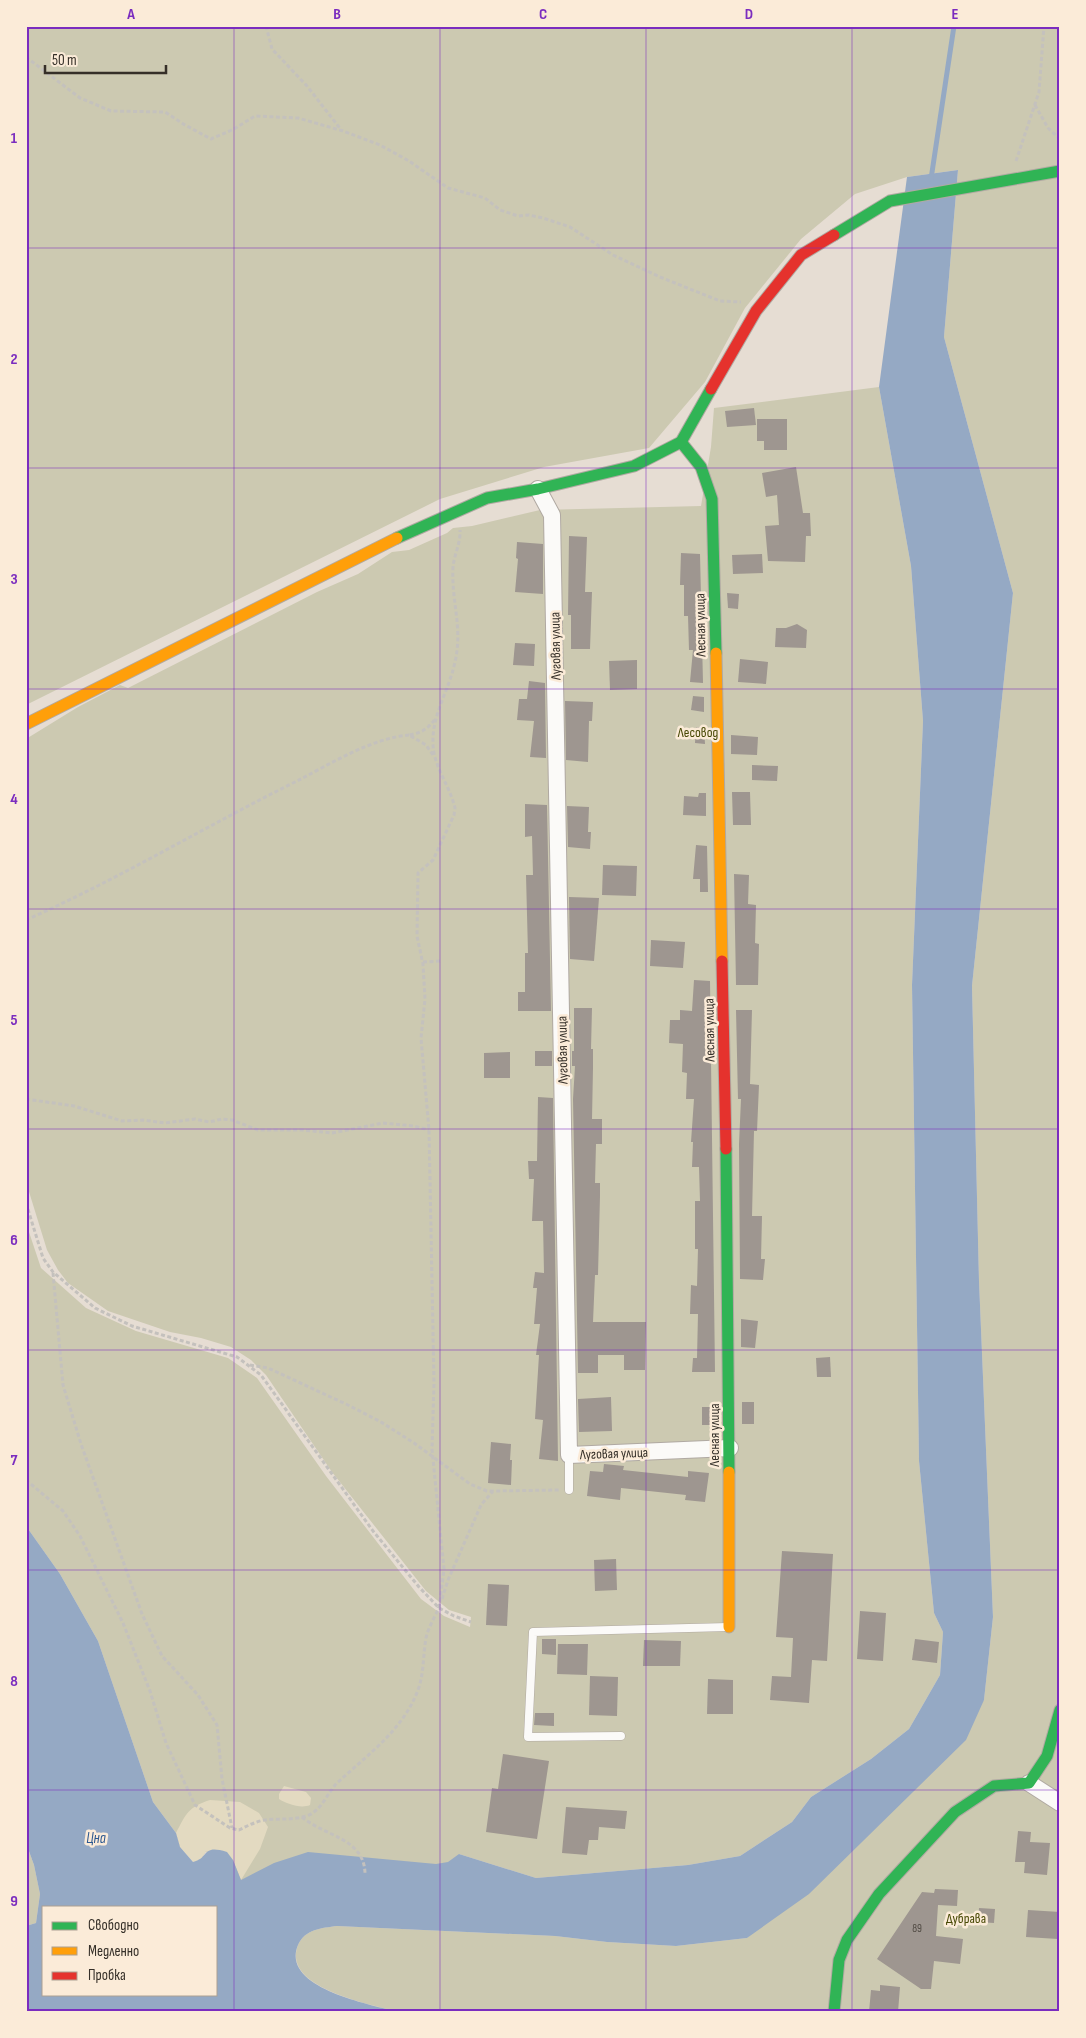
<svg xmlns="http://www.w3.org/2000/svg" width="1086" height="2038" font-family="'Sofia Sans Condensed',sans-serif">
<style>
.green{fill:#ccc9b1}
.sand{fill:#e3dac1}
.water{fill:#95a9c4;fill-rule:evenodd}
.lines{fill:none;stroke-linecap:round;stroke-linejoin:round}
.stream{stroke:#95a9c4;stroke-width:5}
.building{fill:#9e9690}
.lane-casing{stroke:#b0a9a2;stroke-width:9}
.street-casing{stroke:#b0a9a2;stroke-width:18}
.fast-casing{stroke:#b0a9a2;stroke-width:13}
.slow-casing{stroke:#b0a9a2;stroke-width:13}
.jam-casing{stroke:#b0a9a2;stroke-width:13}
.path{stroke:#c4c1bd;stroke-width:3;stroke-dasharray:4 2.5;stroke-linecap:butt}
.lane{stroke:#fbfaf8;stroke-width:8}
.street{stroke:#fbfaf8;stroke-width:16}
.fast{stroke:#30b455;stroke-width:11}
.slow{stroke:#ff9f0a;stroke-width:11}
.jam{stroke:#e5322d;stroke-width:11}
.grid{fill:none;stroke:#7b2cbf;stroke-width:1;stroke-opacity:0.55}
.labels{text-anchor:middle;stroke-width:5;stroke-linejoin:round;paint-order:stroke}
.number-label{font-size:11px;fill:#4f4942}
.street-label{font-size:14px;fill:#352f28;stroke:#fbebd8}
.park-label{font-size:14px;fill:#474804;stroke:#fbebd8}
.water-label{font-size:15px;font-style:italic;fill:#2c578f;stroke:#fbebd8}
.neatline{fill:none;stroke:#7b2cbf;stroke-width:2}
.grid-label{font-size:16px;text-anchor:middle;font-weight:bold;fill:#7b2cbf}
</style>
<rect width="100%" height="100%" fill="#e6ddd3"/>
<!-- green -->
<g class="green">
<path d="M 26,26 L 1060,26 L 1060,2012 L 398,2012 C 370,2004 281,1988 298,1945 C 305,1929 322,1928 337,1926 L 555,1936 L 607,1942 L 676,1946 L 747,1938 L 984,1700 L 993,1617 L 979,1281 L 972,986 L 1013,593 L 944,337 L 958,170 L 907,177 L 855,194 L 801,239 L 745,308 L 705,382 L 649,448 L 544,467 L 440,499 L 26,705 Z"/>
<polygon points="879,387 911,566 923,721 912,985 919,1461 934,1613 943,1632 940,1675 909,1729 871,1759 811,1797 792,1822 740,1856 688,1865 536,1878 459,1854 459,1859 264,1922 206,1851 200,1861 180,1847 176,1833 153,1802 98,1641 60,1574 26,1526 26,1223 41,1268 86,1308 136,1331 228,1358 257,1378 326,1476 421,1599 444,1616 470,1627 471,1617 449,1610 426,1591 332,1472 266,1375 251,1360 231,1347 201,1338 170,1332 108,1311 68,1283 58,1270 47,1250 26,1182 26,739 78,707 120,685 128,688 317,592 358,574 392,552 409,550 447,533 453,528 472,526 540,510 701,506 711,447 714,408"/>
<polygon points="26,1843 34,1865 40,1894 36,1923 26,1926"/>
</g>
<!-- sand -->
<g class="sand">
<path d="M 284,1786 L 306,1792 L 311,1798 L 310,1805 C 301,1809 287,1804 279,1799 L 279,1794 Z"/>
<path d="M 210,1800 L 240,1802 L 259,1813 L 268,1827 L 260,1849 L 241,1880 L 233,1860 L 206,1851 L 200,1861 L 193,1862 L 180,1847 L 176,1833 C 186,1814 188,1807 210,1800 Z"/>
</g>
<!-- water -->
<path class="water" d="M 958,170 L 944,337 L 1013,593 L 972,986 L 979,1281 L 993,1617 L 984,1700 L 966,1740 L 809,1894 L 747,1938 L 676,1946 L 607,1942 L 555,1936 L 337,1926 C 322,1928 305,1929 298,1945 C 280,1988 370,2004 398,2012 L 26,2012 L 26,1926 L 36,1923 L 40,1894 L 34,1865 L 26,1843 L 26,1526 L 60,1574 L 98,1641 L 153,1802 L 176,1833 L 180,1847 L 193,1862 C 210,1858 201,1844 227,1852 L 233,1860 L 241,1880 L 274,1863 L 308,1852 L 436,1864 L 448,1862 L 459,1854 L 536,1878 L 688,1865 L 740,1856 L 792,1822 L 811,1797 L 871,1759 L 909,1729 L 940,1675 L 943,1632 L 934,1613 L 919,1461 L 912,985 L 923,721 L 911,566 L 879,387 L 907,177 ZM 44,1907 L 216,1907 L 216,1994 L 44,1994 Z"/>
<g class="lines">
<!-- stream -->
<polyline class="stream" points="931,179 954,26"/>
</g>
<!-- building -->
<g class="building">
<polygon points="754,408 756,425 727,427 725,411"/>
<polygon points="757,419 787,419 787,450 764,450 764,441 757,441"/>
<polygon points="796,467 803,513 810,513 811,536 806,536 805,562 768,561 765,526 779,525 777,495 766,497 762,473"/>
<polygon points="569,536 587,537 585,592 592,592 590,649 571,649 571,615 568,615"/>
<polygon points="517,542 543,544 543,594 515,592 518,559 516,558"/>
<polygon points="681,553 700,554 703,683 690,682 693,650 689,650 688,616 684,616 684,585 680,585"/>
<polygon points="762,554 763,573 733,574 732,555"/>
<polygon points="727,593 739,594 738,609 728,608"/>
<polygon points="797,624 807,630 806,648 775,647 776,628 786,628"/>
<polygon points="515,643 535,644 534,666 513,665"/>
<polygon points="740,659 768,662 766,684 738,682"/>
<polygon points="637,660 637,689 610,690 609,661"/>
<polygon points="529,681 545,683 546,758 530,757 534,721 517,720 519,699 527,699"/>
<polygon points="693,696 704,697 704,712 691,710"/>
<polygon points="565,701 593,702 592,721 589,721 588,762 566,760"/>
<polygon points="696,727 704,728 705,744 695,743"/>
<polygon points="731,735 758,737 757,755 731,754"/>
<polygon points="752,765 778,766 777,781 752,780"/>
<polygon points="732,792 750,792 751,825 733,825"/>
<polygon points="699,793 706,793 706,816 683,815 684,796 698,797"/>
<polygon points="525,804 547,805 551,1011 518,1011 518,992 525,992 525,953 528,953 526,875 533,875 532,836 525,837"/>
<polygon points="567,806 589,807 588,832 591,832 590,849 568,847"/>
<polygon points="696,845 707,846 708,892 700,892 700,879 693,879"/>
<polygon points="603,865 637,866 636,896 602,895"/>
<polygon points="734,874 749,875 748,904 756,905 755,943 759,944 758,985 736,985"/>
<polygon points="569,897 599,898 594,961 570,959"/>
<polygon points="651,940 685,942 683,968 650,966"/>
<polygon points="694,980 710,981 715,1372 692,1372 693,1358 697,1358 698,1314 690,1314 691,1285 697,1286 698,1249 695,1249 695,1201 700,1201 699,1167 692,1167 693,1142 691,1142 694,1099 686,1099 687,1073 682,1072 683,1044 669,1043 670,1020 680,1020 680,1010 692,1011"/>
<polygon points="574,1008 592,1008 591,1049 593,1049 593,1068 592,1119 602,1119 602,1144 596,1144 595,1183 600,1183 600,1196 598,1275 595,1275 593,1322 646,1322 645,1370 624,1370 624,1355 598,1355 598,1373 578,1373 573,1099 575,1066 572,1066 572,1051 574,1051"/>
<polygon points="736,1010 752,1010 750,1084 759,1085 757,1131 754,1131 752,1216 762,1216 761,1259 765,1259 763,1280 740,1279 739,1144 741,1099 738,1099"/>
<rect x="535" y="1051" width="17" height="15"/>
<polygon points="510,1052 510,1078 484,1078 484,1053"/>
<polygon points="538,1097 553,1098 558,1461 539,1459 543,1420 535,1419 539,1355 536,1355 540,1324 534,1324 537,1288 533,1288 535,1272 544,1273 543,1221 532,1221 534,1179 529,1179 528,1161 537,1161"/>
<polygon points="741,1319 758,1321 755,1348 741,1347"/>
<polygon points="830,1357 831,1377 817,1377 816,1358"/>
<polygon points="611,1397 612,1431 579,1432 578,1399"/>
<rect x="742" y="1402" width="12" height="22"/>
<rect x="702" y="1407" width="13" height="18"/>
<polygon points="491,1442 511,1444 510,1460 512,1460 511,1485 488,1483"/>
<polygon points="604,1464 624,1466 623,1470 688,1477 688,1471 709,1473 705,1502 685,1500 686,1495 621,1488 620,1500 587,1496 590,1471 603,1472"/>
<polygon points="782,1551 833,1554 827,1661 812,1660 809,1703 770,1700 772,1676 791,1677 793,1638 776,1637"/>
<polygon points="616,1559 617,1590 595,1591 594,1560"/>
<polygon points="488,1584 509,1585 507,1626 486,1625"/>
<polygon points="860,1611 886,1613 883,1661 857,1659"/>
<polygon points="542,1639 556,1639 556,1655 542,1654"/>
<polygon points="915,1639 939,1642 937,1663 912,1660"/>
<polygon points="644,1640 681,1641 680,1666 643,1666"/>
<polygon points="558,1644 588,1644 587,1675 557,1674"/>
<polygon points="590,1676 618,1677 617,1716 589,1715"/>
<polygon points="708,1679 733,1680 733,1714 707,1714"/>
<polygon points="535,1713 554,1713 554,1726 534,1725"/>
<polygon points="503,1754 549,1761 537,1839 486,1832 492,1788 498,1789"/>
<polygon points="566,1807 627,1811 625,1829 599,1827 598,1840 589,1840 587,1855 562,1853"/>
<polygon points="1018,1831 1031,1832 1030,1842 1050,1843 1047,1875 1024,1873 1025,1862 1015,1862"/>
<polygon points="935,1889 958,1890 957,1906 938,1905 936,1936 963,1939 960,1964 934,1961 931,1989 921,1989 877,1959 922,1892 934,1893"/>
<polygon points="979,1908 995,1909 994,1923 978,1922"/>
<polygon points="1028,1910 1060,1912 1058,1939 1026,1937"/>
<polygon points="880,1985 900,1987 898,2012 869,2012 871,1990 880,1991"/>
</g>
<g class="lines">
<defs>
<g id="lane">
<polyline points="569,1490 569,1455"/>
<polyline points="621,1736 528,1737 533,1632 728,1627"/>
</g>
<g id="street">
<polyline points="538,489 552,515 569,1455 730,1448"/>
<polyline points="1029,1783 1060,1803"/>
</g>
<g id="fast">
<polyline points="834,235 890,201 1060,171"/>
<polyline points="681,442 701,467 712,499 716,653"/>
<polyline points="397,538 487,498 538,489 634,466 681,442 711,389"/>
<polyline points="726,1149 729,1472"/>
<polyline points="834,2012 839,1960 847,1940 879,1894 955,1812 994,1786 1029,1783 1047,1756 1060,1710"/>
</g>
<g id="slow">
<polyline points="716,653 722,961"/>
<polyline points="26,724 397,538"/>
<polyline points="729,1472 729,1627"/>
</g>
<g id="jam">
<polyline points="711,389 756,311 801,255 834,235"/>
<polyline points="722,961 726,1149"/>
</g>
</defs>
<!-- lane casing -->
<use href="#lane" class="lane-casing"/>
<!-- street casing -->
<use href="#street" class="street-casing"/>
<!-- fast casing -->
<use href="#fast" class="fast-casing"/>
<!-- slow casing -->
<use href="#slow" class="slow-casing"/>
<!-- jam casing -->
<use href="#jam" class="jam-casing"/>
<!-- path -->
<g class="path">
<polyline points="266,26 272,49 307,86 342,131"/>
<polyline points="26,57 80,98 111,111 165,112 185,125 211,139 234,129 255,116 298,118 343,131 380,145 409,161 448,188 485,198 500,210 518,216 529,215 543,218 570,227 613,255 660,277 720,301 741,302"/>
<polyline points="1035,105 1048,128 1060,139"/>
<polyline points="1016,161 1039,92 1044,26"/>
<path d="M 433,755 L 426,745 L 409,735 C 421,733 428,729 435,719"/>
<path d="M 26,920 C 119,879 206,826 297,781 C 330,764 372,738 409,735"/>
<polyline points="423,962 442,961"/>
<polyline points="26,1099 74,1106 122,1121 143,1120 165,1123 195,1119 209,1122 222,1119 232,1120 258,1130 302,1130 332,1133 383,1123 414,1126 429,1130"/>
<polyline points="26,1203 43,1258 53,1272 95,1308 132,1326 237,1357 261,1375 373,1531 419,1587 439,1608 454,1616 471,1622"/>
<polyline points="53,1273 63,1385 81,1444 142,1614 162,1656 198,1695 217,1725 222,1779 232,1828"/>
<polyline points="250,1365 268,1368 348,1405 381,1422 414,1443 470,1484 487,1491 492,1491"/>
<path d="M 26,1480 L 63,1511 L 80,1536 L 123,1623 L 150,1691 L 166,1743 L 195,1805 L 230,1828 L 239,1830 C 247,1826 255,1822 264,1820 C 278,1818 294,1821 309,1815 C 322,1809 327,1794 336,1784 C 367,1755 405,1729 419,1687 C 424,1671 423,1655 426,1638 C 428,1628 435,1617 439,1607"/>
<polyline points="442,1599 448,1580 481,1505 493,1491 559,1490"/>
<path d="M 439,1608 L 444,1569 L 432,1449 L 434,1383 L 429,1130 L 421,1038 L 425,999 L 423,964 L 417,936 L 418,873 L 433,860 L 454,815 L 455,808 C 450,786 433,766 433,743 C 432,715 448,692 454,666 C 464,629 451,603 453,567 C 454,555 461,542 460,530"/>
<path d="M 302,1817 C 324,1836 364,1838 365,1873"/>
<polyline points="26,1871 28,1877 26,1882"/>
</g>
<!-- lane -->
<use href="#lane" class="lane"/>
<!-- street -->
<use href="#street" class="street"/>
<!-- fast -->
<use href="#fast" class="fast"/>
<!-- slow -->
<use href="#slow" class="slow"/>
<!-- jam -->
<use href="#jam" class="jam"/>
</g>
<!-- grid -->
<path class="grid" d="M 234,26 L 234,2012M 440,26 L 440,2012M 646,26 L 646,2012M 852,26 L 852,2012M 26,248 L 1060,248M 26,468 L 1060,468M 26,689 L 1060,689M 26,909 L 1060,909M 26,1129 L 1060,1129M 26,1350 L 1060,1350M 26,1570 L 1060,1570M 26,1790 L 1060,1790"/>
<g class="labels">
<!-- number labels -->
<g class="number-label">
<text x="917" y="1932">89</text>
</g>
<!-- street labels -->
<g class="street-label">
<text transform="translate(700 625) rotate(-91)" y="5">Лесная улица</text>
<text transform="translate(555 646) rotate(-91)" y="5">Луговая улица</text>
<text transform="translate(709 1030) rotate(-91)" y="5">Лесная улица</text>
<text transform="translate(562 1050) rotate(-91)" y="5">Луговая улица</text>
<text transform="translate(714 1435) rotate(-90)" y="5">Лесная улица</text>
<text transform="translate(614 1453) rotate(-2)" y="5">Луговая улица</text>
</g>
<!-- park labels -->
<g class="park-label">
<text x="698" y="737">Лесовод</text>
<text x="966" y="1923">Дубрава</text>
</g>
<!-- water labels -->
<g class="water-label">
<text x="96" y="1843">Цна</text>
</g>
</g>
<!-- border -->
<rect width="1086" height="2038" fill="none" stroke="#fbebd8" stroke-width="55"/>
<!-- legend -->
<rect x="42" y="1906" width="175" height="90" fill="#fbebd8" stroke="#aca092"/>
<rect x="52" y="1922" width="25" height="8" fill="#30b455" stroke="#aca092"/>
<text x="88" y="1930" font-size="15" fill="#352f28">Свободно</text>
<rect x="52" y="1947" width="25" height="8" fill="#ff9f0a" stroke="#aca092"/>
<text x="88" y="1956" font-size="15" fill="#352f28">Медленно</text>
<rect x="52" y="1972" width="25" height="8" fill="#e5322d" stroke="#aca092"/>
<text x="88" y="1980" font-size="15" fill="#352f28">Пробка</text>
<!-- scale -->
<path d="M45 65v8h121v-8" fill="none" stroke="#352f28" stroke-width="2.5"/>
<text x="52" y="65" font-size="15" fill="#352f28" stroke="#fbebd8" stroke-width="4" paint-order="stroke">50 m</text>
<rect x="28" y="28" width="1030" height="1982" class="neatline"/>
<g class="grid-label">
<text x="131" y="19">A</text>
<text x="337" y="19">B</text>
<text x="543" y="19">C</text>
<text x="749" y="19">D</text>
<text x="955" y="19">E</text>
<text x="14" y="143">1</text>
<text x="14" y="364">2</text>
<text x="14" y="584">3</text>
<text x="14" y="804">4</text>
<text x="14" y="1025">5</text>
<text x="14" y="1245">6</text>
<text x="14" y="1465">7</text>
<text x="14" y="1686">8</text>
<text x="14" y="1906">9</text>
</g>
</svg>
